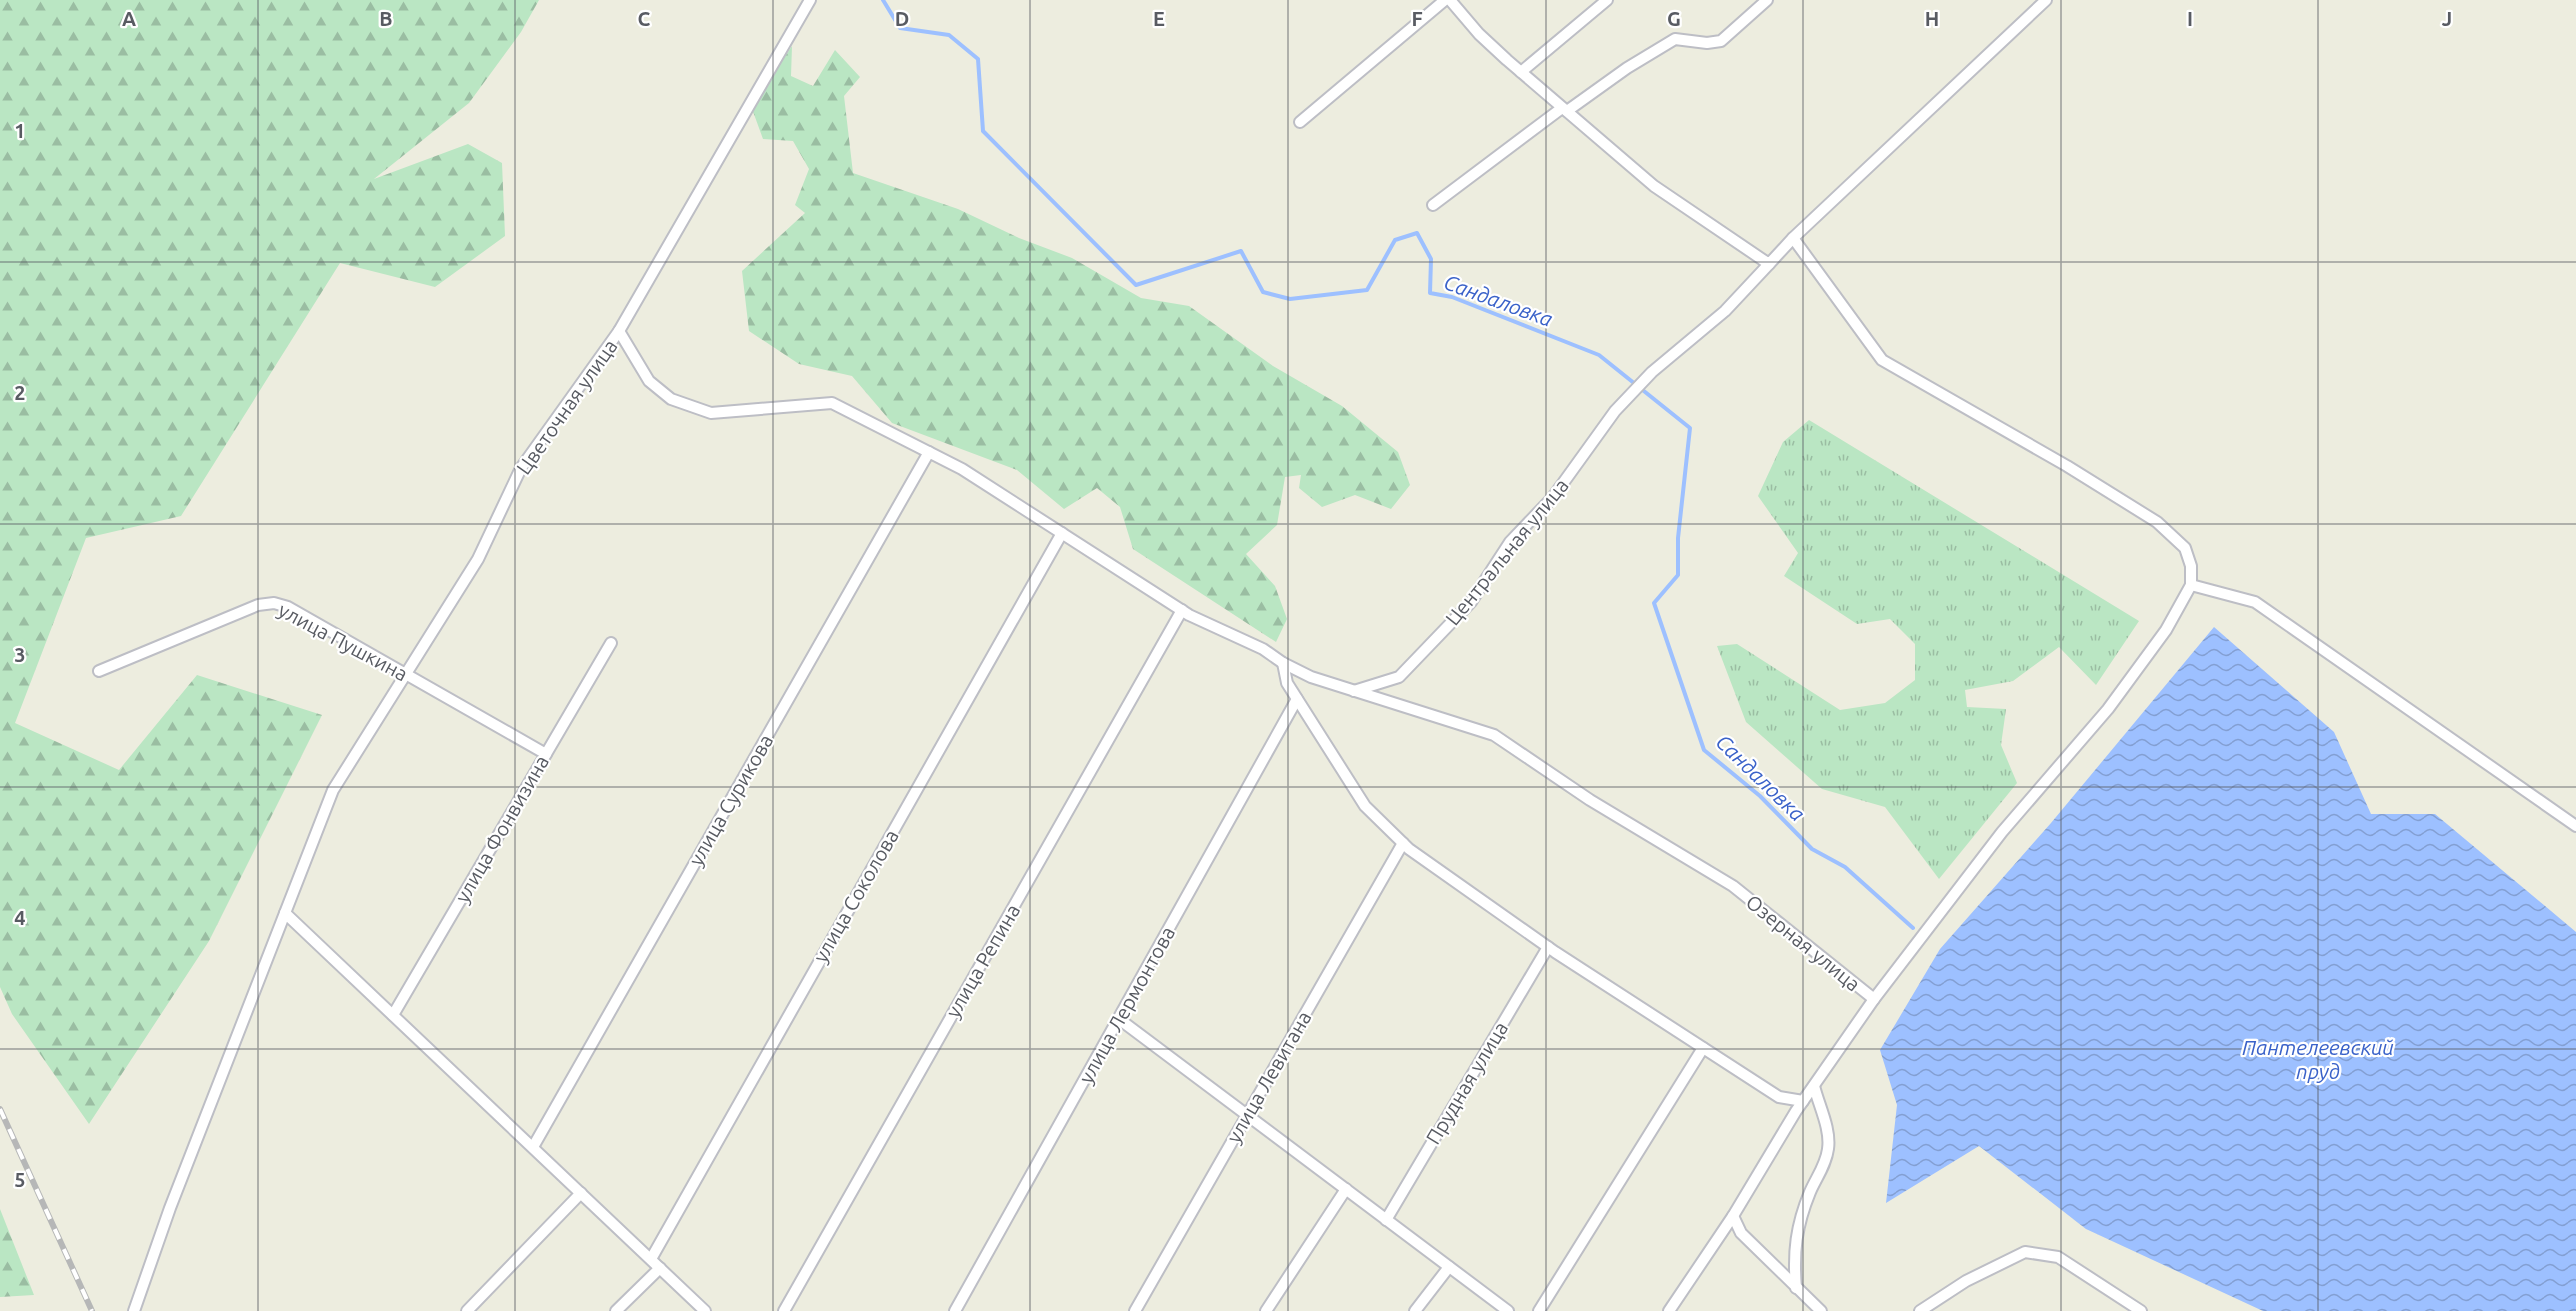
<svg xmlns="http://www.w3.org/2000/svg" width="2576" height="1311" font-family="Ubuntu,sans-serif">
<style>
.grass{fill:url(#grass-tufts)}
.forest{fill:url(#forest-firs)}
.water{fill:url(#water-waves)}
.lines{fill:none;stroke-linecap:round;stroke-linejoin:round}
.stream{stroke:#9dc0ff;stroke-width:4}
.street-casing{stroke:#bdbec5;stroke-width:14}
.street{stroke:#fff;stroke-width:10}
.rail-casing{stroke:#b6b7b7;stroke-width:6}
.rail{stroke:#fff;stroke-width:4;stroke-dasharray:11;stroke-linecap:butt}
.grid{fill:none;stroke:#585b62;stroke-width:1.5;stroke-opacity:0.55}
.labels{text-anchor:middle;stroke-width:4.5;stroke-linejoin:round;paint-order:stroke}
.street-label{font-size:20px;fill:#585b62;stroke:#fff}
.water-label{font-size:21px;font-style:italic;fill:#3a62c9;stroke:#fff}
.grid-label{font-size:20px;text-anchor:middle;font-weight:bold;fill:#585b62;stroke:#fff;stroke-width:4.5;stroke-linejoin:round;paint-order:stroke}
</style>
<defs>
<pattern id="grass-tufts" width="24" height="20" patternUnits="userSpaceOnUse" patternTransform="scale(1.5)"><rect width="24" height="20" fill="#bae6c3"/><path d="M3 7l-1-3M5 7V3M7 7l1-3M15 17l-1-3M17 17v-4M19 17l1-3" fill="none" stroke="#9abda2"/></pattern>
<pattern id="forest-firs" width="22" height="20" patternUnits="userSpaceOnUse" patternTransform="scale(1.5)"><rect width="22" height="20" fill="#bae6c3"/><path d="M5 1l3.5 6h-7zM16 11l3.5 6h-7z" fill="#9abda2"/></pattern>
<pattern id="water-waves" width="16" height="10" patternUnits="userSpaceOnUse" patternTransform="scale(1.5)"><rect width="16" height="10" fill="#9dc0ff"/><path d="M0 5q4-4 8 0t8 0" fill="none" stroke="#839fd2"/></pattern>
</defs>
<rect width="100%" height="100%" fill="#ededdf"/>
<!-- grass -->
<polygon class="grass" points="1809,420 2139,621 2096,685 2059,647 2013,681 1965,690 1967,707 2006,709 2001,745 2017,783 1939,879 1885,807 1822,789 1746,722 1717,646 1737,644 1840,710 1885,703 1915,680 1915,644 1890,619 1857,624 1784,576 1798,553 1758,496 1783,442"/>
<!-- forest -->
<g class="forest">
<polygon points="0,0 539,0 521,32 469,103 374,179 468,144 502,163 505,236 435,287 340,263 181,516 86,538 15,723 119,770 197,675 322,715 209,941 89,1124 12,1014 0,987"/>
<polygon points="792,46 791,76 813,86 835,50 860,77 844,96 853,173 958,209 1019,238 1072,258 1141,298 1189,306 1273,366 1342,406 1398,452 1410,485 1391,509 1355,495 1322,507 1299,488 1301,475 1285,477 1277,525 1246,554 1275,586 1287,619 1276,642 1133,549 1120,507 1097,488 1064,509 1017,470 892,423 852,376 799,364 749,331 742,271 805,213 795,205 809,169 793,141 763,139 751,106"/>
<polygon points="0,1209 34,1295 0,1297"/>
</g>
<!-- water -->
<polygon class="water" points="2214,627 2334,732 2371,814 2435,814 2576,932 2576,1311 2263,1311 2086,1229 1979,1146 1886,1203 1897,1105 1880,1050 1940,949 2051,823"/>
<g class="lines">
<!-- stream -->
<polyline class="stream" points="883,0 900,28 949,35 978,59 983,131 1136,285 1241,251 1263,292 1290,299 1367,290 1395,240 1417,233 1431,259 1430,293 1452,297 1599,355 1690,428 1678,538 1678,575 1654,603 1704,750 1760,796 1812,849 1845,867 1913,928"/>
<defs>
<g id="street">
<polyline points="1450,0 1479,34 1507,60 1654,186 1769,264 1793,238 2046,0"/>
<polyline points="1521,72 1607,0"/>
<polyline points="1567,111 1627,68 1675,39 1707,43 1721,41 1767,0"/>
<polyline points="1300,122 1445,0"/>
<polyline points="1433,205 1562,108"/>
<polyline points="619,331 649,381 671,399 711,413 832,403 962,469 1189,615 1263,649 1283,663 1311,677 1494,735 1590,800 1733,886 1874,999"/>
<polyline points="2191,585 2255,602 2576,826"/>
<polyline points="1283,663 1287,683 1365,806 1409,849 1555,952 1779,1097 1803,1101"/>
<polyline points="99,671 258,605 274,603 288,607 546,754"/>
<polyline points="1354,691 1399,677 1471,602 1510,542 1553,497 1615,411 1652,372 1725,311 1769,264"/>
<polyline points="285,913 705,1311"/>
<polyline points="393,1015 611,643"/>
<polyline points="1119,1019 1508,1311"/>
<polyline points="533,1147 929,452"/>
<polyline points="1733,1216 1741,1233 1821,1311"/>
<polyline points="1386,1220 1548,947"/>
<polyline points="651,1259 1062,533"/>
<path d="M 1796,1288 C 1793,1252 1796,1226 1810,1192 C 1816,1178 1826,1165 1828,1149 C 1831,1129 1819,1106 1814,1086"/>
<polyline points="134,1311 170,1208 333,790 478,559 521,468 619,331 810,0"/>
<polyline points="467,1311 581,1193"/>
<polyline points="616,1311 660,1268"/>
<polyline points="784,1311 1182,610"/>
<polyline points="955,1311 1297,699"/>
<polyline points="1135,1311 1403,843"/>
<polyline points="1266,1311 1346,1189"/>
<polyline points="1415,1311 1449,1267"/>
<polyline points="1539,1311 1703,1048"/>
<polyline points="1669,1311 1733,1216 1796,1111 1874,999 2002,832 2108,709 2166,630 2191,585 2191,566 2185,548 2157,522 2067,466 1882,360 1793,238"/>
<polyline points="1920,1311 1966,1281 2025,1252 2058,1257 2141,1311"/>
</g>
</defs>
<!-- street casing -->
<use href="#street" class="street-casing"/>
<!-- street -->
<use href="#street" class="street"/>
<defs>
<polyline id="rail" points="0,1109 92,1311"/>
</defs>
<!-- rail casing -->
<use href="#rail" class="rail-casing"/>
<!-- rail -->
<use href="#rail" class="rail"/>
</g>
<!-- grid -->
<path class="grid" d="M 258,0 L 258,1311M 515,0 L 515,1311M 773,0 L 773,1311M 1030,0 L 1030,1311M 1288,0 L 1288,1311M 1546,0 L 1546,1311M 1803,0 L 1803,1311M 2061,0 L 2061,1311M 2318,0 L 2318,1311M 0,262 L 2576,262M 0,524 L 2576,524M 0,787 L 2576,787M 0,1049 L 2576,1049"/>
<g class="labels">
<!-- street labels -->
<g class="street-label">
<text transform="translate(567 407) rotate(-55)" y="7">Цветочная улица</text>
<text transform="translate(1507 552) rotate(-51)" y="7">Центральная улица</text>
<text transform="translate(343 642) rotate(28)" y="7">улица Пушкина</text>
<text transform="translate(731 800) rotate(-60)" y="7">улица Сурикова</text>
<text transform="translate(502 829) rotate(-60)" y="7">улица Фонвизина</text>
<text transform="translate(856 896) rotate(-60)" y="7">улица Соколова</text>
<text transform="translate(1803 943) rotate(39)" y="7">Озерная улица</text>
<text transform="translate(983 961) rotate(-60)" y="7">улица Репина</text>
<text transform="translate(1127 1005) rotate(-61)" y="7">улица Лермонтова</text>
<text transform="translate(1269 1077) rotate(-60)" y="7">улица Левитана</text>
<text transform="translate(1467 1083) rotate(-59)" y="7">Прудная улица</text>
</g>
<!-- water labels -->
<g class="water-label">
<text transform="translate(1498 301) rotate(20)" y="7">Сандаловка</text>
<text transform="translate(1760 778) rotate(44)" y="7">Сандаловка</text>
<text x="2318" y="1055">Пантелеевский<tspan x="2318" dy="24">пруд</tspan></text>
</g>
</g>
<g class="grid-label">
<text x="129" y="26">A</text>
<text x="386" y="26">B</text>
<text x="644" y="26">C</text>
<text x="902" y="26">D</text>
<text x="1159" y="26">E</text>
<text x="1417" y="26">F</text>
<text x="1674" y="26">G</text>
<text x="1932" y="26">H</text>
<text x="2190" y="26">I</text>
<text x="2447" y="26">J</text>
<text x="20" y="138">1</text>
<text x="20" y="400">2</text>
<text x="20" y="662">3</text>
<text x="20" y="925">4</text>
<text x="20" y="1187">5</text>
</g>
</svg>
